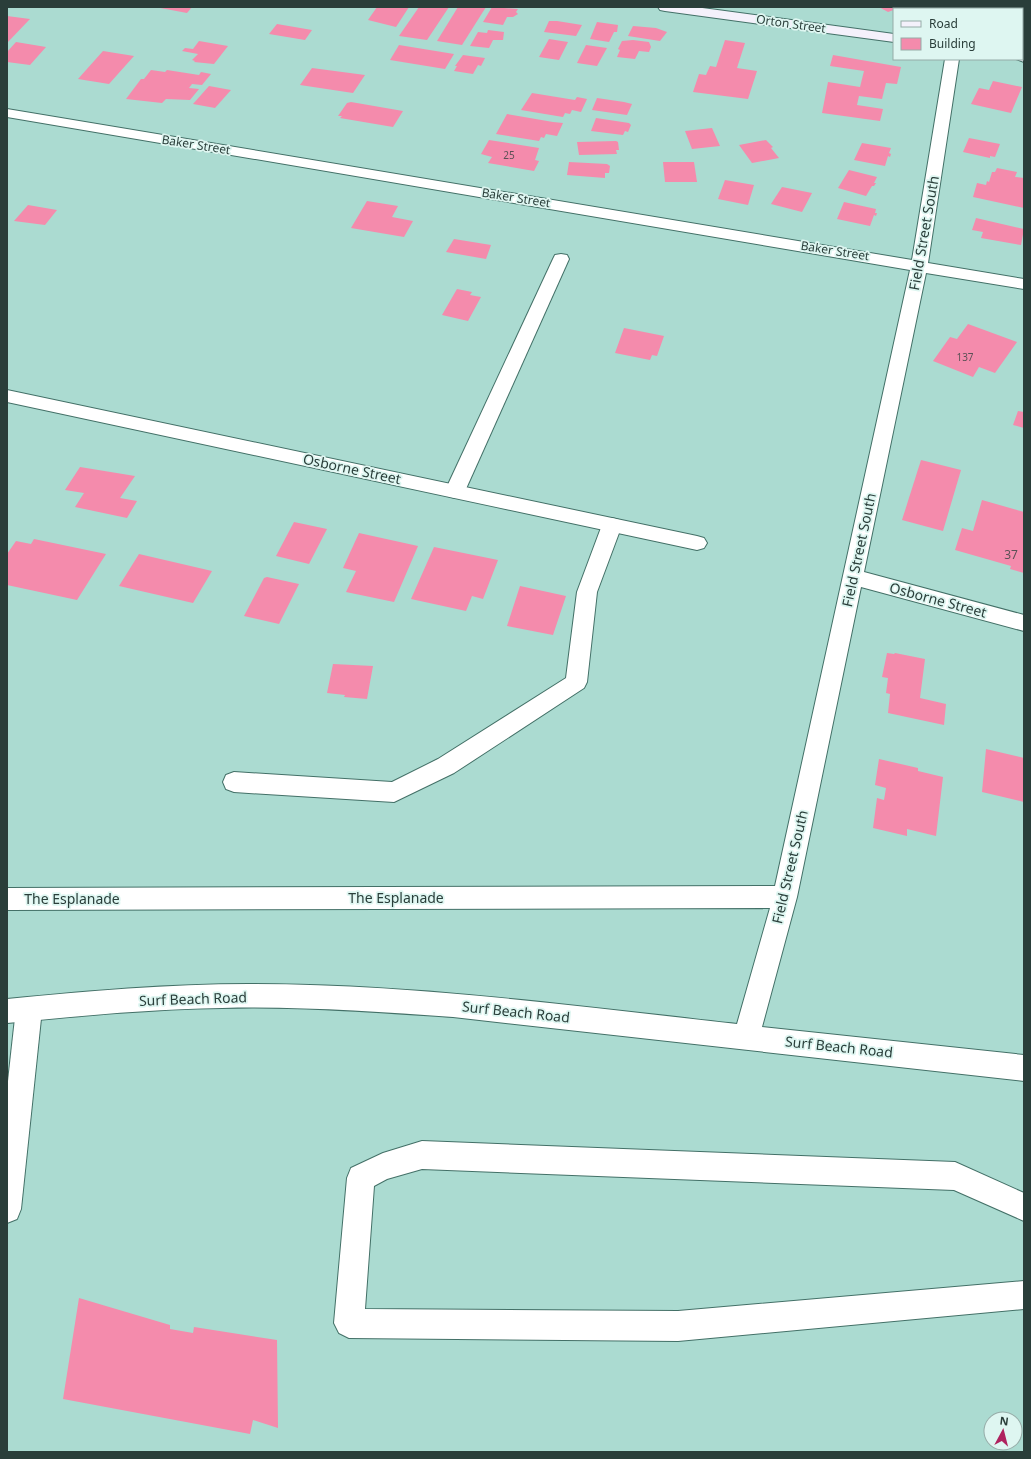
<svg xmlns="http://www.w3.org/2000/svg" width="1031" height="1459" font-family="'Noto Sans',sans-serif">
<style>
.building{fill:#f48bac}
.lines{fill:none;stroke-linecap:round;stroke-linejoin:round}
.lane-casing{stroke:#437067;stroke-width:2}
.street-casing{stroke:#437067;stroke-width:2}
.secondary-casing{stroke:#437067;stroke-width:2}
.lane{fill:#fff;fill-rule:evenodd}
.street{fill:#fff;fill-rule:evenodd}
.secondary{fill:#f4f1fb;fill-rule:evenodd}
.labels{text-anchor:middle;stroke-width:3.5;stroke-linejoin:round;paint-order:stroke}
.far-number-label{font-size:10px;fill:#5c5156}
.far-street-label{font-size:12px;fill:#2a3e3a;stroke:#def6f1}
.number-label{font-size:12px;fill:#5c5156}
.street-label{font-size:14px;fill:#2a3e3a;stroke:#def6f1}
</style>
<rect width="100%" height="100%" fill="#abdbd1"/>
<!-- building -->
<g class="building">
<polygon points="155,7 192,7 187,13"/>
<polygon points="377,7 409,7 396,27 368,20"/>
<polygon points="419,7 449,7 427,40 399,36"/>
<polygon points="458,7 486,7 462,45 437,41"/>
<polygon points="492,7 518,9 516,12 518,14 513,17 507,17 503,25 483,22"/>
<polygon points="879,7 902,7 888,12"/>
<polygon points="1022,10 1024,11 1024,33 1022,33"/>
<polygon points="7,16 30,19 7,43"/>
<polygon points="549,21 557,21 582,25 576,36 544,32"/>
<polygon points="597,22 618,25 617,32 614,32 609,42 590,39"/>
<polygon points="277,24 312,30 305,40 269,34"/>
<polygon points="633,26 656,28 667,32 660,41 628,36"/>
<polygon points="488,30 504,32 503,40 493,40 489,48 470,46 478,32 487,33"/>
<polygon points="549,39 568,42 559,60 539,57"/>
<polygon points="633,40 649,42 651,47 649,52 639,51 635,59 617,57 620,50 618,49 622,41"/>
<polygon points="725,40 745,43 737,68 757,71 748,99 693,92 699,74 706,75 710,66 716,67"/>
<polygon points="199,41 228,46 214,64 194,62 195,61 192,60 198,54 182,51 185,48 193,49"/>
<polygon points="16,42 46,47 30,65 7,62 7,52"/>
<polygon points="399,45 454,54 445,69 390,60"/>
<polygon points="586,45 607,48 597,66 577,63"/>
<polygon points="103,51 134,56 109,84 78,79"/>
<polygon points="463,55 470,56 485,58 481,66 478,65 473,74 454,71 457,66 455,66"/>
<polygon points="833,55 901,67 897,84 886,83 882,99 859,96 857,105 883,109 880,121 822,113 828,82 860,87 864,71 830,66"/>
<polygon points="312,68 365,75 353,93 300,85"/>
<polygon points="151,70 165,72 167,70 199,75 201,72 211,74 202,85 192,84 189,88 199,89 190,100 166,99 162,103 126,99 141,79 144,79"/>
<polygon points="993,81 1022,87 1011,113 971,104 979,88 989,90"/>
<polygon points="209,86 231,90 215,108 193,104"/>
<polygon points="532,93 575,100 577,97 587,99 581,112 572,110 570,114 565,113 563,117 521,110"/>
<polygon points="597,98 624,102 632,104 627,115 592,110"/>
<polygon points="351,102 403,111 393,127 340,118 342,116 338,116 347,103"/>
<polygon points="507,114 553,122 563,123 557,136 546,134 544,138 541,137 539,141 496,134"/>
<polygon points="596,118 629,123 631,125 628,132 625,131 623,135 591,131"/>
<polygon points="712,128 720,146 692,149 685,131"/>
<polygon points="969,138 1000,144 995,157 990,156 990,158 963,152"/>
<polygon points="489,140 539,148 535,160 539,161 534,171 488,163 492,157 481,154"/>
<polygon points="766,140 773,147 771,148 779,158 752,163 739,145"/>
<polygon points="616,141 618,142 619,150 616,150 617,154 579,155 577,142"/>
<polygon points="862,143 891,148 889,153 891,154 890,157 888,156 885,166 854,160"/>
<polygon points="569,162 607,164 610,166 609,173 605,173 605,178 567,175"/>
<polygon points="663,162 694,162 697,182 665,182"/>
<polygon points="997,168 1017,172 1015,177 1024,178 1024,208 973,197 977,183 986,185 987,181 989,182 992,172 995,172"/>
<polygon points="849,170 877,177 874,183 876,183 874,186 872,186 866,196 838,188"/>
<polygon points="725,180 754,185 748,205 718,199"/>
<polygon points="782,187 812,193 802,212 771,204"/>
<polygon points="367,201 398,206 392,217 413,221 404,237 351,228"/>
<polygon points="844,202 876,209 875,213 877,213 876,216 874,215 870,226 837,219"/>
<polygon points="28,205 57,210 45,225 14,221"/>
<polygon points="976,218 1024,229 1021,245 981,238 983,232 972,230"/>
<polygon points="454,239 491,245 486,259 446,252"/>
<polygon points="457,289 472,292 470,295 481,297 468,321 442,315"/>
<polygon points="968,324 1017,342 995,373 979,367 973,377 933,361 950,337 957,339"/>
<polygon points="624,328 664,336 657,356 652,355 650,360 615,353"/>
<polygon points="1018,411 1024,412 1024,428 1013,425"/>
<polygon points="921,460 961,470 943,531 902,520"/>
<polygon points="80,467 135,476 120,498 137,501 127,518 75,507 84,493 65,490"/>
<polygon points="982,500 1024,512 1024,573 1010,569 1011,566 955,550 962,528 973,531"/>
<polygon points="294,522 327,529 309,564 276,556"/>
<polygon points="359,533 418,546 394,602 346,592 356,571 343,568"/>
<polygon points="34,539 106,554 77,600 7,585 7,554 16,541 31,544"/>
<polygon points="434,547 498,560 483,599 472,596 466,611 411,599"/>
<polygon points="139,554 212,571 193,603 119,586"/>
<polygon points="267,577 299,584 279,624 244,616 264,578"/>
<polygon points="520,586 566,596 553,635 507,626"/>
<polygon points="887,653 894,654 895,653 925,659 920,698 946,704 944,725 888,713 890,694 886,693 888,678 882,677"/>
<polygon points="333,664 373,666 367,699 344,697 345,695 327,693"/>
<polygon points="986,749 1024,758 1024,802 982,792"/>
<polygon points="879,759 918,768 918,771 943,777 936,836 907,829 907,836 873,828 877,798 884,800 886,788 875,785"/>
<polygon points="79,1298 170,1325 170,1329 193,1333 194,1327 277,1340 278,1428 253,1420 250,1434 63,1399"/>
</g>
<g class="lines">
<defs>
<g id="lane">
<polygon points="561,254 567,255 569,259 465,491 462,496 455,498 448,496 445,491 553,259 555,255"/>
<polygon points="612,518 619,520 622,525 597,592 587,682 584,688 454,773 394,802 234,792 226,789 223,782 226,775 234,772 392,782 438,759 566,678 577,592 602,525 605,520"/>
<polygon points="29,997 38,1001 42,1009 21,1209 17,1219 7,1223 7,1090 16,1009 20,1001"/>
<polygon points="422,1141 955,1162 1024,1193 1024,1221 954,1190 422,1169 387,1179 374,1186 365,1309 678,1311 1024,1281 1024,1309 678,1341 349,1338 339,1333 334,1323 347,1178 351,1168 383,1153"/>
</g>
<g id="street">
<polygon points="953,7 967,7 966,9 952,9"/>
<path d="M 945,59 L 959,59 L 928,263 L 1024,279 L 1024,289 L 926,273 L 864,572 L 1024,615 L 1024,631 L 861,587 L 797,897 L 762,1027 L 1024,1055 L 1024,1081 L 453,1017 C 376,1012 299,1006 222,1008 C 150,1009 79,1016 7,1023 L 7,999 C 88,991 168,984 249,984 C 413,984 575,1006 737,1024 L 770,908 L 7,910 L 7,888 L 775,886 L 910,270 L 7,117 L 7,109 L 912,260 Z"/>
<polygon points="7,390 697,536 704,538 707,543 704,548 697,550 7,402"/>
</g>
<g id="secondary">
<polygon points="658,7 695,7 894,34 894,42 665,11 660,10"/>
<polygon points="1022,53 1024,53 1024,62 1016,59 1022,59"/>
</g>
</defs>
<!-- lane casing -->
<use href="#lane" class="lane-casing"/>
<!-- street casing -->
<use href="#street" class="street-casing"/>
<!-- secondary casing -->
<use href="#secondary" class="secondary-casing"/>
<!-- lane -->
<use href="#lane" class="lane"/>
<!-- street -->
<use href="#street" class="street"/>
<!-- secondary -->
<use href="#secondary" class="secondary"/>
</g>
<g class="labels">
<!-- far-number labels -->
<g class="far-number-label">
<text x="509" y="159">25</text>
<text x="965" y="361">137</text>
</g>
<!-- far-street labels -->
<g class="far-street-label">
<text transform="translate(791 24) rotate(8)" y="4">Orton Street</text>
<text transform="translate(196 145) rotate(9)" y="4">Baker Street</text>
<text transform="translate(516 198) rotate(9)" y="4">Baker Street</text>
<text transform="translate(835 251) rotate(9)" y="4">Baker Street</text>
</g>
<!-- number labels -->
<g class="number-label">
<text x="1011" y="559">37</text>
</g>
<!-- street labels -->
<g class="street-label">
<text transform="translate(924 233) rotate(-80)" y="5">Field Street South</text>
<text transform="translate(352 469) rotate(12)" y="5">Osborne Street</text>
<text transform="translate(859 550) rotate(-78)" y="5">Field Street South</text>
<text transform="translate(938 600) rotate(15)" y="5">Osborne Street</text>
<text transform="translate(790 867) rotate(-77)" y="5">Field Street South</text>
<text x="396" y="903">The Esplanade</text>
<text x="72" y="904">The Esplanade</text>
<text transform="translate(193 999) rotate(-2)" y="5">Surf Beach Road</text>
<text transform="translate(516 1012) rotate(6)" y="5">Surf Beach Road</text>
<text transform="translate(839 1047) rotate(6)" y="5">Surf Beach Road</text>
</g>
</g>
<!-- border -->
<rect width="1031" height="1459" fill="none" stroke="#2a3e3a" stroke-width="16"/>
<!-- legend -->
<rect x="893" y="8" width="130" height="52" fill="#def6f1" stroke="#96aca8"/>
<rect x="901" y="21" width="20" height="6" fill="#f4f1fb" stroke="#96aca8"/>
<text x="929" y="28" font-size="12" fill="#2a3e3a">Road</text>
<rect x="901" y="38" width="20" height="12" fill="#f48bac" stroke="#96aca8"/>
<text x="929" y="48" font-size="12" fill="#2a3e3a">Building</text>
<!-- north arrow -->
<g transform="translate(1003 1431) rotate(7)"><circle r="19" fill="#def6f1" stroke="#96aca8"/>
<path d="M0-3L7 15L0 10L-7 15Z" fill="#af235f"/>
<text y="-6" font-size="11" font-weight="bold" text-anchor="middle" fill="#2a3e3a">N</text>
</g>
</svg>
